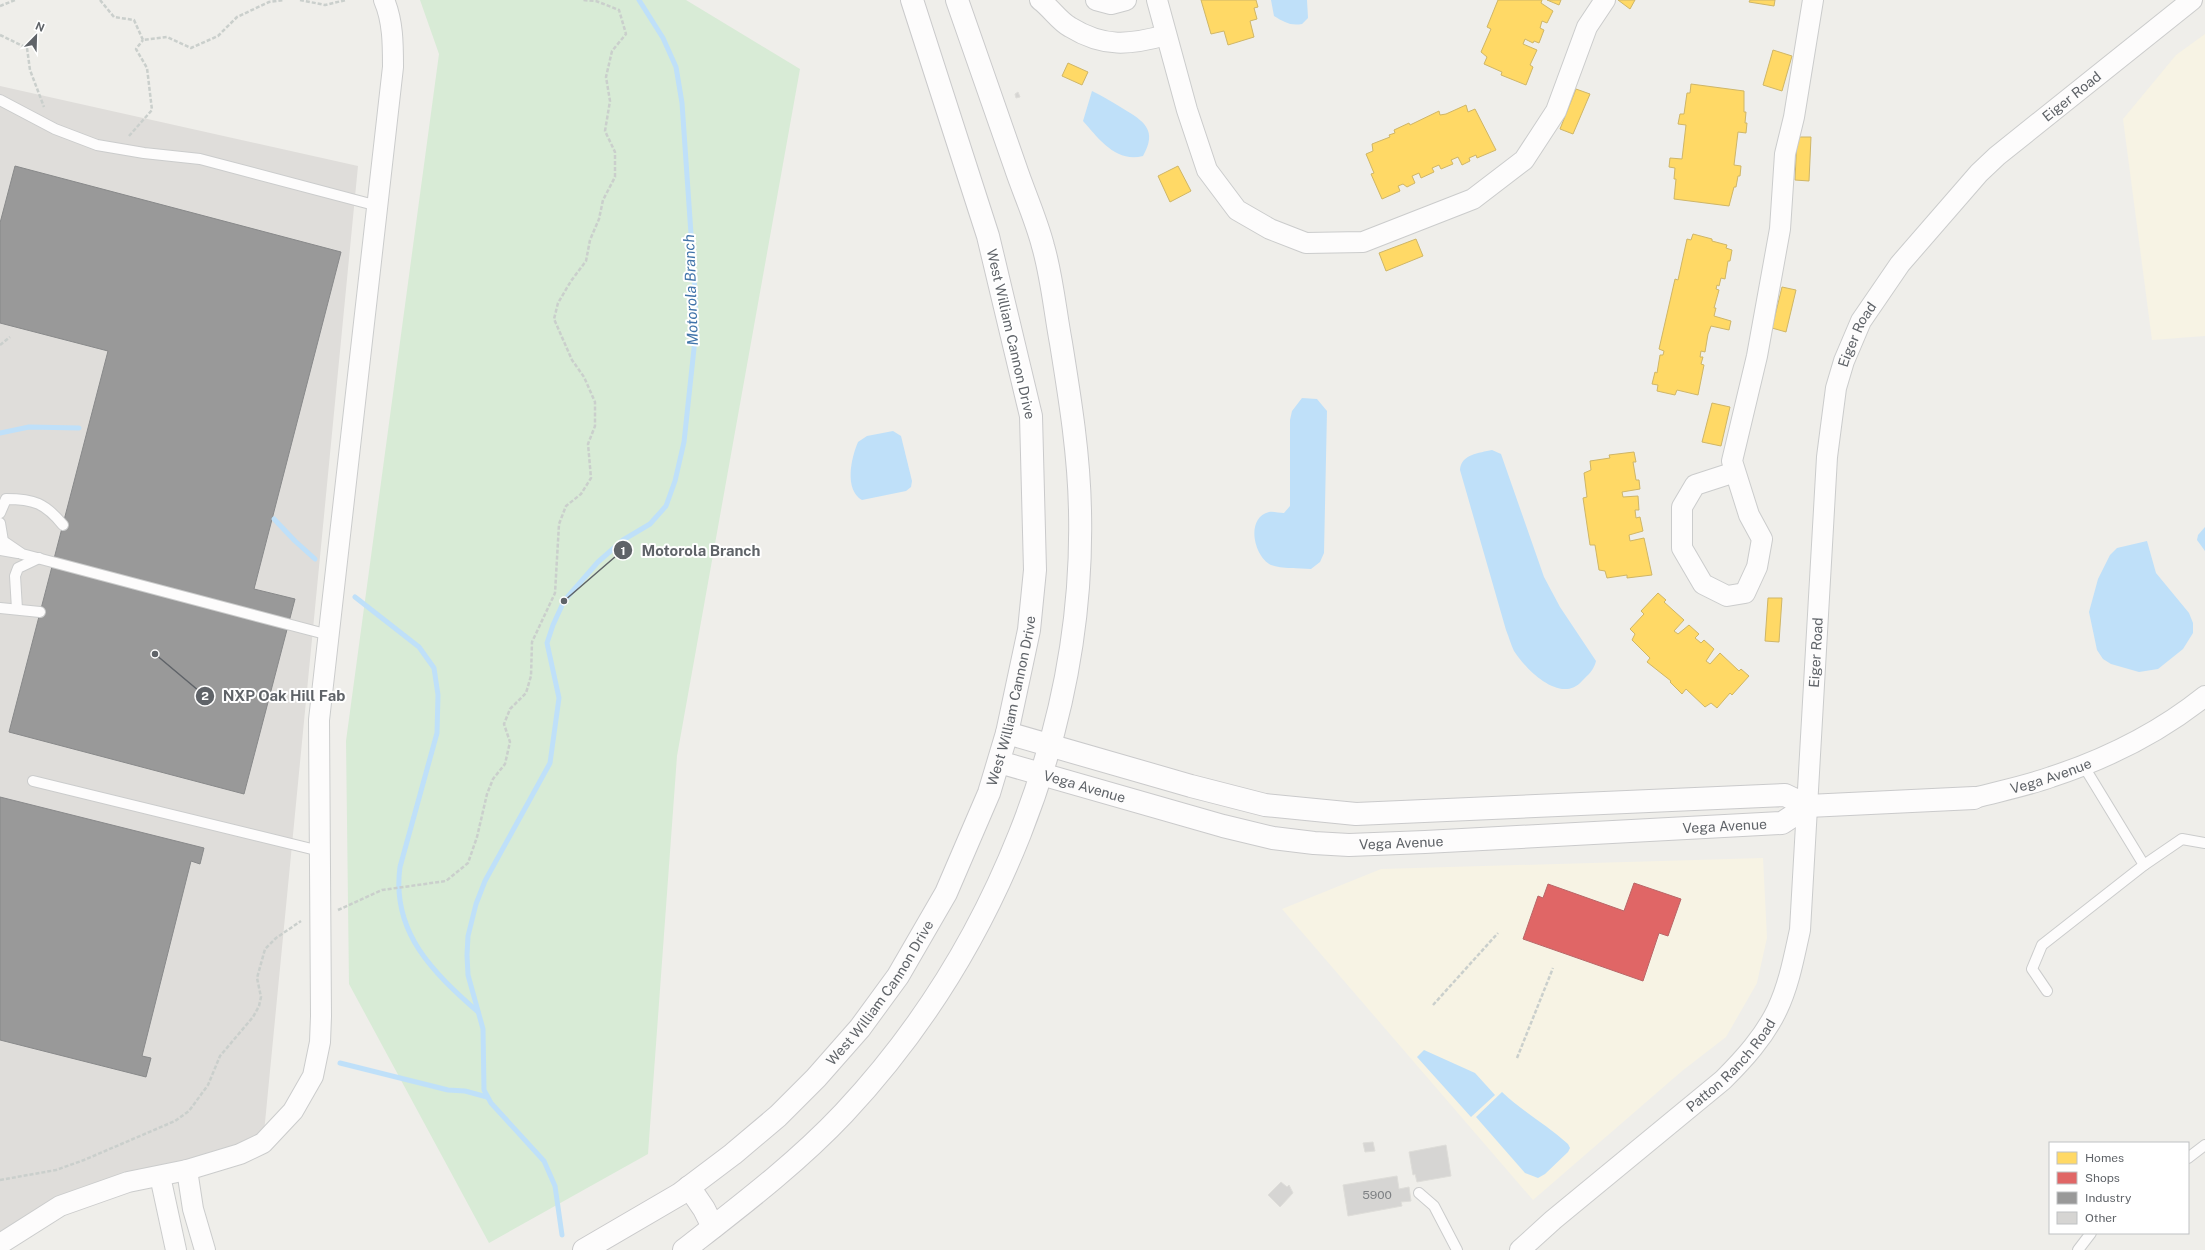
<svg xmlns="http://www.w3.org/2000/svg" width="2205" height="1250" font-family="'Public Sans',sans-serif">
<style>
.commercial{fill:#f7f3e4}
.industrial{fill:#dfddda}
.green{fill:#d8ebd6}
.water{fill:#bfe0f9}
.homes{fill:#ffd966;stroke:#cfb667}
.shops{fill:#e06666;stroke:#b96567}
.industry{fill:#999;stroke:#88898a}
.lines{fill:none;stroke-linecap:round;stroke-linejoin:round}
.stream{stroke:#bfe0f9;stroke-width:5}
.building{fill:#d6d5d3;stroke:#deddd9}
.lane-casing{stroke:#cbcccc;stroke-width:12}
.street-casing{stroke:#cbcccc;stroke-width:22}
.secondary-casing{stroke:#cacacb;stroke-width:24}
.path{stroke:#cacfcc;stroke-width:2.5;stroke-dasharray:4 2;stroke-linecap:butt}
.lane{stroke:#fdfcfc;stroke-width:10}
.street{stroke:#fdfcfc;stroke-width:20}
.secondary{stroke:#fdfcfc;stroke-width:22}
.labels{text-anchor:middle;stroke-width:4;stroke-linejoin:round;paint-order:stroke}
.number-label{font-size:12px;fill:#7e8184}
.street-label{font-size:14px;fill:#5f6368;stroke:#fff}
.water-label{font-size:15px;font-style:italic;fill:#4174aa;stroke:#fff}
.leader{fill:none;stroke:#5f6368;stroke-width:1.5}
.callout-dot{fill:#5f6368;stroke:#fff;stroke-width:1.5}
.mark-label{font-size:12px;text-anchor:middle;font-weight:bold;fill:#fff}
.callout-label{font-size:15px;text-anchor:middle;font-weight:bold;fill:#5f6368;stroke:#fff;stroke-width:4;stroke-linejoin:round;paint-order:stroke}
</style>
<rect width="100%" height="100%" fill="#efeeea"/>
<!-- commercial -->
<g class="commercial">
<polygon points="2205,34 2205,336 2152,340 2123,119 2176,55"/>
<polygon points="1763,858 1767,938 1757,983 1726,1037 1682,1071 1533,1200 1282,909 1381,869"/>
</g>
<!-- industrial -->
<polygon class="industrial" points="0,86 358,166 263,1143 94,1194 0,1250"/>
<!-- green -->
<polygon class="green" points="420,0 686,0 800,69 677,756 648,1154 489,1243 349,984 346,741 439,54"/>
<!-- water -->
<g class="water">
<path d="M 1271,0 L 1307,0 L 1308,18 L 1302,24 C 1290,26 1284,22 1274,16 Z"/>
<path d="M 1092,91 C 1103,96 1112,102 1122,108 C 1144,121 1158,130 1143,156 C 1116,163 1099,139 1083,121 Z"/>
<path d="M 1302,398 L 1317,399 L 1327,411 L 1324,553 L 1320,562 L 1311,569 C 1299,568 1282,569 1271,565 C 1254,557 1245,518 1269,512 C 1273,511 1279,513 1284,513 L 1290,506 L 1290,420 L 1292,411 Z"/>
<path d="M 893,431 L 901,436 L 912,481 L 911,487 L 906,491 L 862,500 C 844,490 851,458 858,442 L 867,436 Z"/>
<path d="M 1492,450 L 1501,454 L 1544,577 L 1560,607 L 1596,661 C 1594,670 1588,675 1582,681 C 1561,705 1526,670 1514,651 C 1511,645 1509,637 1506,630 L 1460,470 C 1461,454 1479,453 1492,450 Z"/>
<polygon points="2205,527 2205,551 2197,540 2198,535"/>
<polygon points="2147,541 2156,573 2189,613 2193,623 2193,633 2183,649 2158,669 2139,672 2111,664 2103,659 2097,650 2089,612 2098,579 2110,555 2117,548"/>
<polygon points="1424,1050 1475,1073 1495,1095 1471,1117 1417,1057"/>
<path d="M 1502,1092 C 1522,1111 1547,1125 1568,1144 L 1570,1148 L 1568,1152 L 1545,1174 L 1538,1178 L 1525,1173 L 1476,1117 Z"/>
</g>
<!-- homes -->
<g class="homes">
<polygon points="1201,0 1256,0 1258,7 1254,8 1257,19 1250,21 1254,37 1228,45 1224,31 1211,34"/>
<polygon points="1498,0 1542,0 1541,3 1553,11 1547,23 1542,21 1540,28 1544,30 1539,43 1534,41 1533,43 1525,39 1523,44 1537,50 1530,65 1533,67 1526,85 1501,75 1502,72 1484,64 1487,57 1481,52 1491,29 1487,27"/>
<polygon points="1547,0 1561,0 1559,5"/>
<polygon points="1618,0 1635,0 1630,9"/>
<polygon points="1750,0 1775,0 1774,6 1749,2"/>
<polygon points="1773,50 1792,56 1782,91 1763,85"/>
<polygon points="1068,63 1088,72 1082,85 1062,76"/>
<polygon points="1691,84 1744,91 1744,112 1746,112 1745,123 1747,123 1746,133 1738,132 1734,165 1741,166 1740,176 1738,176 1736,187 1734,187 1729,206 1674,199 1676,179 1674,179 1675,168 1669,167 1670,158 1682,159 1686,125 1678,124 1680,114 1684,114 1687,93 1690,93"/>
<polygon points="1576,89 1590,94 1573,134 1560,129"/>
<polygon points="1466,105 1468,112 1475,109 1496,150 1477,158 1476,155 1469,158 1470,161 1462,165 1458,157 1451,160 1453,164 1441,169 1439,165 1432,168 1434,172 1421,178 1419,173 1412,176 1415,183 1407,187 1403,184 1398,186 1400,191 1382,199 1371,174 1374,173 1366,154 1373,151 1372,144 1390,137 1389,135 1395,133 1394,130 1409,123 1410,125 1439,111 1440,115 1446,114"/>
<polygon points="1797,137 1811,137 1809,181 1795,180"/>
<polygon points="1178,166 1191,191 1170,202 1158,176"/>
<polygon points="1693,234 1712,239 1712,241 1727,245 1726,248 1732,250 1730,261 1728,261 1725,279 1721,278 1719,286 1717,285 1716,289 1719,290 1714,308 1716,308 1714,316 1731,321 1729,330 1711,326 1708,334 1705,352 1701,351 1700,357 1703,357 1701,364 1704,365 1698,395 1677,390 1675,395 1657,391 1658,385 1652,384 1655,372 1657,373 1660,355 1663,355 1664,351 1659,349 1675,279 1678,280 1687,239 1691,240"/>
<polygon points="1416,239 1423,256 1386,271 1379,253"/>
<polygon points="1782,287 1796,290 1786,332 1772,328"/>
<polygon points="1712,403 1730,407 1721,446 1702,442"/>
<polygon points="1634,452 1636,462 1633,462 1636,480 1639,480 1640,489 1622,492 1623,497 1638,496 1639,510 1635,510 1636,518 1640,517 1643,531 1629,535 1630,541 1644,538 1652,575 1627,578 1627,575 1607,578 1605,571 1599,570 1595,545 1590,545 1583,498 1587,497 1584,473 1591,470 1590,461 1610,458 1609,455"/>
<polygon points="1658,593 1666,600 1664,602 1684,620 1674,631 1678,634 1689,625 1699,634 1695,638 1701,643 1704,640 1714,649 1706,661 1710,664 1720,653 1739,671 1741,669 1749,676 1732,695 1730,693 1717,708 1711,703 1705,707 1686,689 1682,694 1670,682 1671,681 1647,662 1650,658 1632,640 1635,634 1630,629 1644,614 1641,611"/>
<polygon points="1768,598 1782,598 1779,642 1765,641"/>
</g>
<!-- shops -->
<polygon class="shops" points="1634,883 1681,899 1668,936 1659,933 1643,981 1523,939 1538,896 1543,898 1548,884 1624,911"/>
<!-- industry -->
<g class="industry">
<polygon points="15,166 341,252 254,589 295,599 244,794 9,732 108,351 0,323 0,223"/>
<polygon points="0,797 204,848 200,864 191,861 142,1056 151,1058 146,1077 0,1040"/>
</g>
<g class="lines">
<!-- stream -->
<g class="stream">
<polyline points="0,433 29,427 79,428"/>
<polyline points="274,519 295,541 315,559"/>
<path d="M 355,597 L 419,647 L 434,668 L 438,695 L 437,733 L 400,867 C 391,933 434,973 478,1012"/>
<polyline points="340,1063 448,1090 465,1091 487,1097"/>
<polyline points="562,1235 555,1186 544,1161 491,1103 484,1090 483,1029 468,975 467,955 468,936 476,904 485,881 550,763 559,698 547,643 553,625 564,601 598,562 623,540 650,524 666,506 675,481 684,442 696,330 695,292 682,103 676,67 663,38 639,0"/>
</g>
</g>
<!-- building -->
<g class="building">
<polygon points="1018,92 1020,97 1016,98 1015,94"/>
<polygon points="1373,1142 1375,1151 1365,1152 1363,1143"/>
<polygon points="1446,1145 1451,1176 1417,1182 1415,1174 1413,1175 1409,1152"/>
<polygon points="1397,1176 1399,1189 1409,1187 1411,1201 1401,1202 1402,1206 1348,1216 1343,1185"/>
<polygon points="1281,1182 1287,1187 1289,1185 1293,1193 1280,1207 1268,1195"/>
</g>
<g class="lines">
<defs>
<g id="lane">
<polyline points="0,100 55,129 97,145 144,153 200,159 378,206"/>
<path d="M 0,513 L 6,499 C 34,499 45,503 63,525"/>
<polyline points="0,523 3,541 22,554 329,635"/>
<polyline points="0,550 18,553"/>
<polyline points="0,608 40,612"/>
<polyline points="17,609 15,576 18,568 39,558"/>
<polyline points="2083,765 2144,865"/>
<polyline points="33,781 320,851"/>
<polyline points="2047,991 2032,969 2042,945 2144,865 2182,839 2205,843"/>
<polyline points="2188,1158 2205,1145"/>
<polyline points="1419,1193 1434,1206 1457,1250"/>
<polyline points="2078,1250 2091,1233"/>
</g>
<g id="street">
<path d="M 1040,0 C 1051,8 1059,21 1070,27 C 1104,48 1130,45 1166,35"/>
<polyline points="1096,0 1111,4 1126,0"/>
<polyline points="1157,0 1187,110 1207,170 1237,210 1270,229 1306,243 1363,242 1473,199 1524,160 1556,111 1587,27 1605,0"/>
<polyline points="1735,472 1695,485 1682,507 1682,548 1703,584 1727,596 1745,593 1757,567 1762,539 1749,515 1732,461 1757,356 1780,229 1785,154 1794,117 1813,0"/>
<path id="s1" d="M 1974,798 C 2000,791 2026,786 2051,777 C 2106,759 2160,732 2205,696"/>
<polyline points="187,1170 193,1209 205,1250"/>
<polyline points="160,1176 176,1250"/>
<path d="M 0,1244 L 60,1206 L 128,1182 L 187,1170 L 240,1154 L 263,1143 L 293,1111 L 313,1076 L 320,1042 L 321,1016 L 319,720 L 393,67 C 393,44 393,21 384,0"/>
<path id="s2" d="M 1520,1250 L 1553,1220 L 1723,1080 C 1744,1059 1764,1037 1777,1010 C 1789,985 1794,957 1800,930 L 1827,457 L 1836,388 L 1844,361 L 1861,321 L 1900,264 L 1979,173 L 1997,156 L 2192,0"/>
</g>
<g id="secondary">
<polyline points="1007,733 1191,786 1265,805 1356,814 1785,795 1808,806 1974,798"/>
<path id="s3" d="M 999,762 L 1223,826 L 1273,838 L 1314,843 L 1349,845 L 1425,842 L 1782,823 L 1808,806"/>
<polyline points="689,1187 704,1209 713,1227"/>
<path id="s4" d="M 584,1250 L 680,1194 L 733,1154 L 778,1116 L 816,1078 L 860,1028 L 898,976 L 946,893 L 989,793 L 1007,733 L 1029,630 L 1035,570 L 1031,416 L 988,236 L 912,0"/>
<path d="M 684,1250 C 739,1207 796,1164 844,1113 C 993,954 1085,729 1080,511 C 1079,454 1070,399 1061,343 C 1055,311 1052,277 1043,246 C 1036,219 1024,193 1015,166 C 996,111 976,55 957,0"/>
</g>
</defs>
<!-- lane casing -->
<use href="#lane" class="lane-casing"/>
<!-- street casing -->
<use href="#street" class="street-casing"/>
<!-- secondary casing -->
<use href="#secondary" class="secondary-casing"/>
<!-- path -->
<g class="path">
<polyline points="100,0 114,17 134,20 143,40 167,37 191,48 218,36 237,17 269,2 284,0"/>
<polyline points="300,0 325,5 346,0"/>
<polyline points="0,6 15,0"/>
<polyline points="0,35 27,48 30,70 44,107"/>
<polyline points="129,136 152,110 147,68 136,49 143,40"/>
<polyline points="0,345 10,337"/>
<polyline points="338,910 382,890 446,881 468,863 477,837 487,794 493,779 505,764 510,742 504,724 510,709 526,693 531,676 532,642 555,593 559,524 566,506 581,494 591,478 588,444 595,426 595,402 584,377 572,360 554,319 558,303 571,281 586,261 590,240 599,219 603,200 615,177 615,152 605,131 610,101 606,77 612,51 626,34 619,10 596,1 582,0"/>
<polyline points="1433,1005 1498,933"/>
<polyline points="1517,1058 1553,968"/>
<polyline points="0,1180 56,1170 84,1160 175,1121 189,1111 208,1085 220,1056 253,1017 259,1006 261,997 257,978 265,949 276,938 301,921"/>
</g>
<!-- lane -->
<use href="#lane" class="lane"/>
<!-- street -->
<use href="#street" class="street"/>
<!-- secondary -->
<use href="#secondary" class="secondary"/>
</g>
<g class="labels">
<!-- number labels -->
<g class="number-label">
<text x="1377" y="1199">5900</text>
</g>
<!-- street labels -->
<g class="street-label">
<text dy="5" stroke="none"><textPath href="#s2" startOffset="1362">Eiger Road</textPath></text>
<text transform="translate(1011 334) rotate(77)" y="5">West William Cannon Drive</text>
<text dy="5" stroke="none"><textPath href="#s2" startOffset="1038">Eiger Road</textPath></text>
<text dy="5" stroke="none"><textPath href="#s2" startOffset="715">Eiger Road</textPath></text>
<text dy="5" stroke="none"><textPath href="#s4" startOffset="721">West William Cannon Drive</textPath></text>
<text dy="5" stroke="none"><textPath href="#s1" startOffset="80">Vega Avenue</textPath></text>
<text dy="5" stroke="none"><textPath href="#s3" startOffset="89">Vega Avenue</textPath></text>
<text dy="5" stroke="none"><textPath href="#s3" startOffset="737">Vega Avenue</textPath></text>
<text dy="5" stroke="none"><textPath href="#s3" startOffset="413">Vega Avenue</textPath></text>
<text dy="5" stroke="none"><textPath href="#s4" startOffset="397">West William Cannon Drive</textPath></text>
<text dy="5" stroke="none"><textPath href="#s2" startOffset="281">Patton Ranch Road</textPath></text>
</g>
<!-- water labels -->
<g class="water-label">
<text transform="translate(691 290) rotate(-92)" y="5">Motorola Branch</text>
</g>
</g>
<!-- callouts -->
<path class="leader" d="M564 601L623 550M155 654L205 696"/>
<g class="callout-dot">
<circle cx="564" cy="601" r="4"/>
<circle cx="155" cy="654" r="4"/>
<circle cx="623" cy="550" r="10"/>
<circle cx="205" cy="696" r="10"/>
</g>
<g class="mark-label">
<text x="623" y="555">1</text>
<text x="205" y="700">2</text>
</g>
<g class="callout-label">
<text x="701" y="556">Motorola Branch</text>
<text x="284" y="701">NXP Oak Hill Fab</text>
</g>
<!-- legend -->
<rect x="2049" y="1142" width="140" height="92" fill="#ffffff" stroke="#bfc1c3"/>
<rect x="2057" y="1152" width="20" height="12" fill="#ffd966" stroke="#bfc1c3"/>
<text x="2085" y="1162" font-size="12" fill="#5f6368">Homes</text>
<rect x="2057" y="1172" width="20" height="12" fill="#e06666" stroke="#bfc1c3"/>
<text x="2085" y="1182" font-size="12" fill="#5f6368">Shops</text>
<rect x="2057" y="1192" width="20" height="12" fill="#999999" stroke="#bfc1c3"/>
<text x="2085" y="1202" font-size="12" fill="#5f6368">Industry</text>
<rect x="2057" y="1212" width="20" height="12" fill="#d6d5d3" stroke="#bfc1c3"/>
<text x="2085" y="1222" font-size="12" fill="#5f6368">Other</text>
<!-- north arrow -->
<g transform="translate(36 36) rotate(23)" stroke="#ffffff" stroke-width="3" paint-order="stroke">
<path d="M0-3L7 15L0 10L-7 15Z" fill="#5f6368"/>
<text y="-6" font-size="11" font-weight="bold" text-anchor="middle" fill="#5f6368">N</text>
</g>
</svg>
